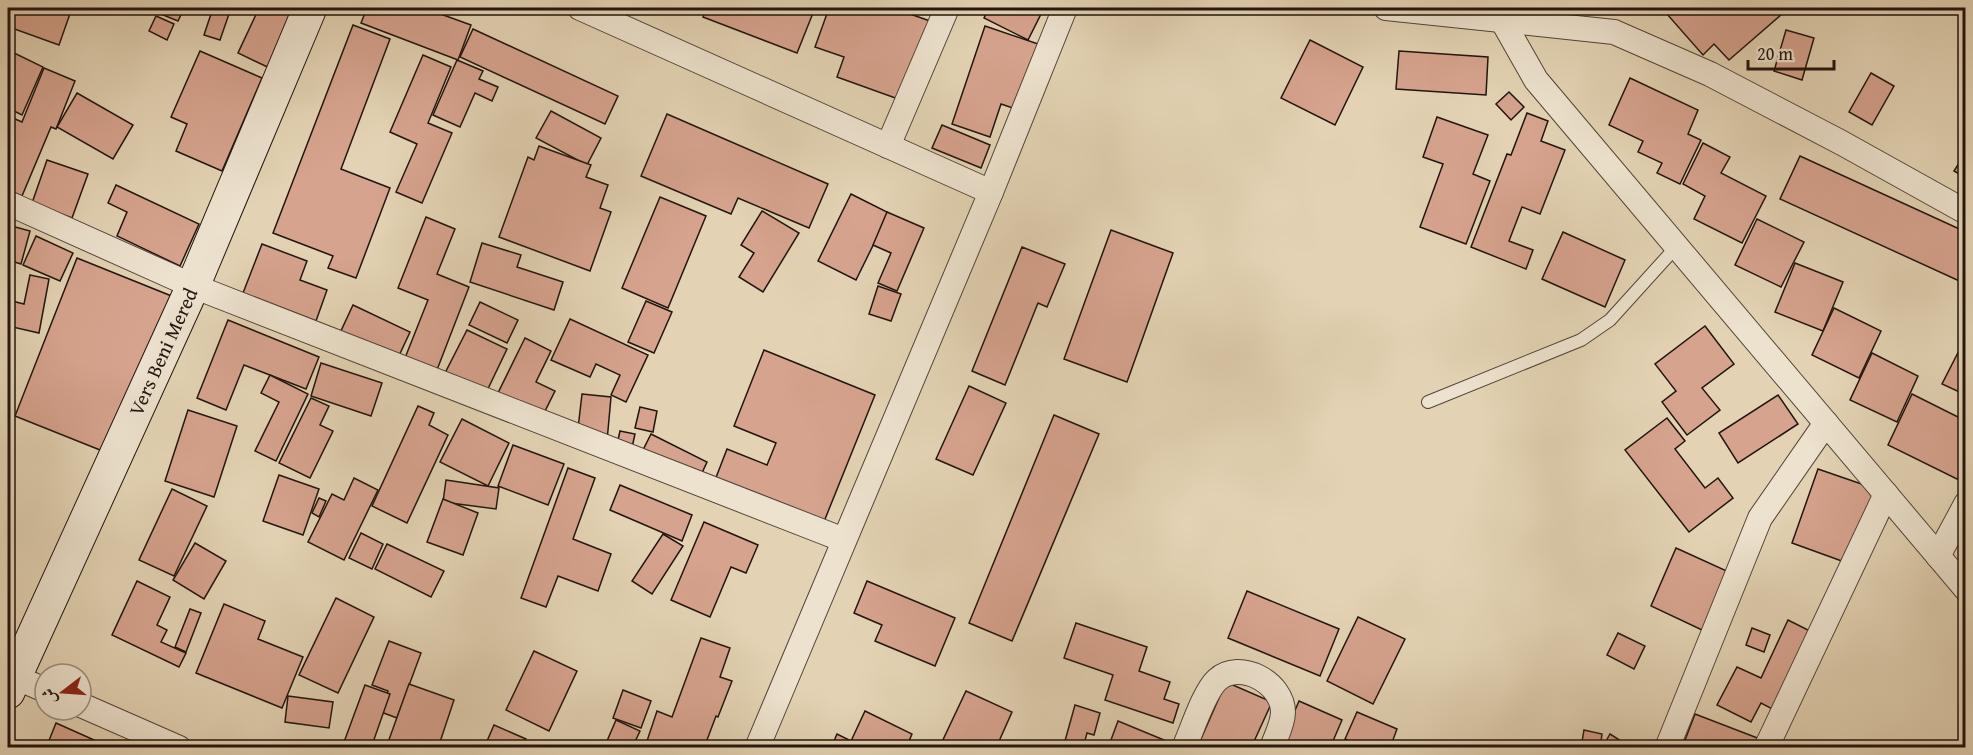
<svg xmlns="http://www.w3.org/2000/svg" width="1973" height="755" font-family="'Gentium Book Plus',Amiri,serif">
<style>
.building{fill:#d6a38e;stroke:#22150f;stroke-width:1.5}
.lines{fill:none;stroke-linecap:round;stroke-linejoin:round}
.lane-casing{stroke:#524438;stroke-width:14}
.street-casing{stroke:#524438;stroke-width:26}
.secondary-casing{stroke:#22150f;stroke-width:35}
.lane{stroke:#ede2ce;stroke-width:12}
.street{stroke:#ede2ce;stroke-width:24}
.secondary{stroke:#ede2ce;stroke-width:33}
.labels{text-anchor:middle;stroke-width:5;stroke-linejoin:round;paint-order:stroke}
.street-label{font-size:20px;fill:#22150f;stroke:#ede2ce}
</style>
<rect width="100%" height="100%" fill="#e3d3b4"/>
<filter id="stains"><feTurbulence type="fractalNoise" baseFrequency=".00333" numOctaves="4"/><feColorMatrix values="0 0 0 0 .2 0 0 0 0 .09 0 0 0 0 .02 0 0 0 .5 -.17"/></filter>
<radialGradient id="worn" r=".72"><stop offset=".6" stop-color="#630" stop-opacity="0"/><stop offset="1" stop-color="#630" stop-opacity=".3"/></radialGradient>
<!-- building -->
<g class="building">
<polygon points="15,8 72,8 59,45 9,27"/>
<polygon points="146,8 184,8 178,21"/>
<polygon points="213,8 229,14 220,40 204,35"/>
<polygon points="259,8 309,8 278,72 238,53"/>
<polygon points="367,8 424,8 471,25 458,60 361,23"/>
<polygon points="707,8 780,8 790,12 792,8 815,8 797,53 703,17"/>
<polygon points="829,8 893,8 930,21 901,100 837,77 844,57 815,47"/>
<polygon points="989,8 1028,8 1041,14 1028,40 984,18"/>
<polygon points="1673,8 1776,8 1782,14 1729,60 1714,44 1703,55 1666,13"/>
<polygon points="156,16 174,24 167,40 149,31"/>
<polygon points="353,25 390,39 341,169 390,188 356,278 328,268 333,256 273,233"/>
<polygon points="985,26 1044,46 1022,111 1001,104 990,137 952,124"/>
<polygon points="473,29 618,96 605,124 460,57"/>
<polygon points="1786,30 1814,38 1802,80 1774,71"/>
<polygon points="1310,40 1363,67 1335,125 1281,98"/>
<polygon points="8,50 43,67 22,115 8,108"/>
<polygon points="200,51 262,78 222,171 176,151 187,124 171,117"/>
<polygon points="1399,51 1488,57 1486,95 1396,89"/>
<polygon points="423,55 451,67 428,123 452,133 422,203 396,192 417,144 390,132"/>
<polygon points="457,60 483,71 479,79 498,87 492,101 475,93 460,127 433,115"/>
<polygon points="44,68 75,81 56,129 51,127 22,196 8,190 8,116 22,122"/>
<polygon points="1871,73 1894,86 1872,125 1849,112"/>
<polygon points="1630,78 1698,110 1688,134 1701,140 1680,184 1657,173 1662,163 1638,152 1643,141 1609,125"/>
<polygon points="1509,92 1524,107 1511,120 1496,104"/>
<polygon points="77,93 133,125 113,159 57,127"/>
<polygon points="551,111 601,138 587,165 536,138"/>
<polygon points="1527,113 1548,121 1541,141 1565,150 1540,214 1522,207 1509,241 1533,250 1526,269 1471,247 1507,154 1511,155"/>
<polygon points="667,114 828,184 809,228 738,198 731,214 641,176"/>
<polygon points="1437,117 1488,135 1473,174 1490,181 1466,244 1420,227 1443,164 1423,157"/>
<polygon points="942,125 990,145 981,168 932,148"/>
<polygon points="1703,143 1730,157 1721,173 1766,196 1742,243 1694,219 1705,196 1683,184"/>
<polygon points="539,146 591,165 586,177 608,185 600,208 611,212 590,271 499,237 528,157 534,160"/>
<polygon points="1966,152 1966,178 1954,171"/>
<polygon points="1800,156 1966,232 1966,284 1780,199"/>
<polygon points="47,160 88,174 72,218 32,203"/>
<polygon points="116,185 199,224 180,266 117,236 127,212 108,203"/>
<polygon points="851,194 889,213 856,280 818,261"/>
<polygon points="660,197 706,216 668,308 622,288"/>
<polygon points="762,211 799,233 763,292 739,277 754,253 741,245"/>
<polygon points="887,212 924,228 897,291 878,283 891,253 873,245"/>
<polygon points="426,217 455,229 437,274 469,287 435,375 403,363 428,300 398,288"/>
<polygon points="1757,219 1804,242 1781,287 1735,265"/>
<polygon points="8,225 30,231 21,264 8,260"/>
<polygon points="1111,230 1173,253 1127,382 1064,359"/>
<polygon points="1563,232 1625,260 1605,307 1542,279"/>
<polygon points="36,236 73,253 60,281 23,265"/>
<polygon points="482,243 521,255 517,267 563,282 554,310 470,282"/>
<polygon points="262,244 307,261 300,280 327,290 316,321 243,293"/>
<polygon points="1022,247 1065,264 1047,307 1038,303 1005,385 972,371"/>
<polygon points="77,258 174,297 110,454 15,416"/>
<polygon points="1795,263 1843,282 1823,331 1775,312"/>
<polygon points="30,275 49,279 39,333 8,326 8,300 24,304"/>
<polygon points="878,286 901,294 891,321 869,314"/>
<polygon points="646,301 672,312 654,353 628,342"/>
<polygon points="480,302 518,320 507,343 469,325"/>
<polygon points="353,305 410,332 397,360 340,333"/>
<polygon points="1834,308 1881,331 1859,378 1812,355"/>
<polygon points="570,319 648,355 626,402 611,395 620,375 596,364 590,377 551,360"/>
<polygon points="228,320 319,357 306,389 244,365 226,410 197,398"/>
<polygon points="1705,326 1734,364 1702,388 1720,410 1687,435 1662,402 1676,391 1655,364"/>
<polygon points="467,330 507,349 484,397 443,377"/>
<polygon points="1966,337 1966,395 1942,384"/>
<polygon points="525,338 551,351 536,382 555,391 540,421 495,399"/>
<polygon points="764,350 875,395 819,534 710,493 727,449 767,465 776,443 734,426"/>
<polygon points="1872,353 1918,376 1897,422 1850,400"/>
<polygon points="321,363 382,383 371,416 311,396"/>
<polygon points="270,375 308,394 276,461 255,451 279,402 261,393"/>
<polygon points="969,386 1006,403 973,475 936,459"/>
<polygon points="582,394 611,397 607,441 577,437"/>
<polygon points="1912,394 1966,421 1966,473 1961,481 1888,445"/>
<polygon points="1778,395 1798,424 1738,463 1719,433"/>
<polygon points="311,398 329,406 320,425 333,431 310,478 279,463"/>
<polygon points="418,406 434,413 429,425 448,435 407,523 372,506"/>
<polygon points="640,407 657,411 653,432 635,428"/>
<polygon points="188,410 237,426 214,497 165,481"/>
<polygon points="1054,415 1099,434 1012,641 969,623"/>
<polygon points="1667,418 1685,441 1675,449 1705,488 1718,478 1733,498 1689,532 1625,450"/>
<polygon points="462,419 509,443 488,486 440,462"/>
<polygon points="620,431 635,434 631,452 616,449"/>
<polygon points="651,434 707,462 695,488 638,460"/>
<polygon points="513,445 564,464 548,505 498,486"/>
<polygon points="568,468 595,478 573,539 611,554 598,591 558,576 546,607 521,598"/>
<polygon points="1818,469 1876,489 1850,564 1792,543"/>
<polygon points="279,475 319,489 303,535 263,521"/>
<polygon points="354,478 378,490 344,560 308,542 332,494 344,500"/>
<polygon points="446,480 499,488 496,509 443,502"/>
<polygon points="620,485 692,515 682,541 610,510"/>
<polygon points="172,489 207,506 174,576 139,560"/>
<polygon points="319,498 326,501 319,517 312,513"/>
<polygon points="443,499 478,513 463,555 427,542"/>
<polygon points="704,522 758,545 746,573 731,567 710,617 671,600"/>
<polygon points="361,533 383,544 372,569 349,558"/>
<polygon points="663,534 683,546 652,594 632,581"/>
<polygon points="195,543 226,561 204,599 173,580"/>
<polygon points="387,544 444,571 431,597 375,569"/>
<polygon points="1676,548 1729,572 1702,630 1651,606"/>
<polygon points="137,581 170,597 157,625 167,630 161,642 186,653 179,667 112,635"/>
<polygon points="867,581 955,618 935,666 875,641 882,625 854,613"/>
<polygon points="1247,591 1339,629 1320,676 1228,638"/>
<polygon points="336,598 374,617 338,693 299,675"/>
<polygon points="224,604 265,621 258,639 303,657 282,708 196,673"/>
<polygon points="190,609 201,613 186,652 175,647"/>
<polygon points="1358,617 1405,639 1373,704 1327,681"/>
<polygon points="1788,620 1818,635 1780,713 1761,703 1751,722 1717,705 1737,667 1761,678"/>
<polygon points="1076,623 1147,647 1139,671 1170,682 1164,699 1179,704 1173,723 1105,700 1113,675 1064,658"/>
<polygon points="1752,628 1770,635 1764,652 1746,645"/>
<polygon points="1618,633 1645,646 1634,669 1607,655"/>
<polygon points="701,638 730,648 720,677 732,681 718,717 716,716 704,748 666,748 647,741 657,711 672,717"/>
<polygon points="389,641 421,653 397,718 381,712 388,691 372,685"/>
<polygon points="534,651 577,671 549,731 506,710"/>
<polygon points="1226,682 1272,702 1251,748 1197,748"/>
<polygon points="409,684 454,700 438,748 386,748"/>
<polygon points="365,685 390,694 371,748 358,748 344,742"/>
<polygon points="623,690 651,701 641,728 613,718"/>
<polygon points="966,691 1012,712 996,748 949,748 941,744"/>
<polygon points="288,696 333,702 329,728 285,722"/>
<polygon points="1299,701 1342,720 1330,748 1279,748"/>
<polygon points="1075,705 1100,713 1094,735 1087,733 1083,748 1063,748"/>
<polygon points="865,711 912,734 906,748 831,748 837,734 851,741"/>
<polygon points="1357,712 1397,729 1390,748 1366,748 1345,739"/>
<polygon points="1695,714 1760,739 1757,748 1682,748"/>
<polygon points="616,720 640,731 632,748 604,748"/>
<polygon points="1118,721 1176,745 1175,748 1108,748"/>
<polygon points="56,723 112,748 46,748"/>
<polygon points="494,725 526,739 522,748 484,748"/>
<polygon points="1584,730 1602,734 1600,748 1581,748"/>
<polygon points="1610,734 1632,748 1602,748"/>
</g>
<g class="lines">
<defs>
<polyline id="lane" points="1428,402 1581,340 1610,320 1677,246"/>
<g id="street">
<polyline points="580,8 991,192"/>
<polyline points="1386,8 1614,32 1710,74 1842,143 1966,212"/>
<polyline points="1502,20 1536,80 1966,589"/>
<polyline points="888,146 947,8"/>
<polyline points="8,203 193,286 844,540"/>
<polyline points="1938,556 1966,504"/>
<polyline points="8,674 45,690"/>
<polyline points="81,705 179,748"/>
<polyline points="757,748 991,192 1065,8"/>
<path d="M 1184,748 C 1192,730 1204,692 1217,680 C 1240,659 1283,683 1283,712 C 1283,724 1276,736 1272,748"/>
<polyline points="1667,748 1760,518 1826,423"/>
<polyline points="1766,748 1886,494"/>
</g>
<g id="secondary">
<path id="s1" d="M 8,692 L 193,286 L 310,8"/>
</g>
</defs>
<!-- lane casing -->
<use href="#lane" class="lane-casing"/>
<!-- street casing -->
<use href="#street" class="street-casing"/>
<!-- secondary casing -->
<use href="#secondary" class="secondary-casing"/>
<!-- lane -->
<use href="#lane" class="lane"/>
<!-- street -->
<use href="#street" class="street"/>
<!-- secondary -->
<use href="#secondary" class="secondary"/>
</g>
<g class="labels">
<!-- street labels -->
<g class="street-label">
<text dy="7" stroke="none"><textPath href="#s1" startOffset="374">Vers Beni Mered</textPath></text>
</g>
</g>
<!-- margin -->
<rect width="1973" height="755" fill="none" stroke="#e3d3b4" stroke-width="30"/>
<rect x="9" y="9" width="1955" height="737" fill="none" stroke="#22150f" stroke-width="3"/>
<rect x="15" y="15" width="1943" height="725" fill="none" stroke="#22150f" stroke-width="1.5"/>
<!-- north arrow -->
<g transform="translate(63 692) rotate(253)"><circle r="28" fill="#ede2ce" stroke="#9c9082" stroke-width="1.5"/>
<path d="M0-4.5L10 22L0 15L-10 22Z" fill="#8f2418"/>
<text y="-9" font-size="16" font-weight="bold" text-anchor="middle" fill="#22150f">ش</text>
</g>
<!-- scale -->
<path d="M1748 60v9h86v-9" fill="none" stroke="#22150f" stroke-width="3"/>
<text x="1757" y="60" font-size="18" fill="#22150f" stroke="#ede2ce" stroke-width="4.5" paint-order="stroke">20 m</text>
<rect width="100%" height="100%" filter="url(#stains)"/>
<rect width="100%" height="100%" fill="url(#worn)"/>
</svg>
